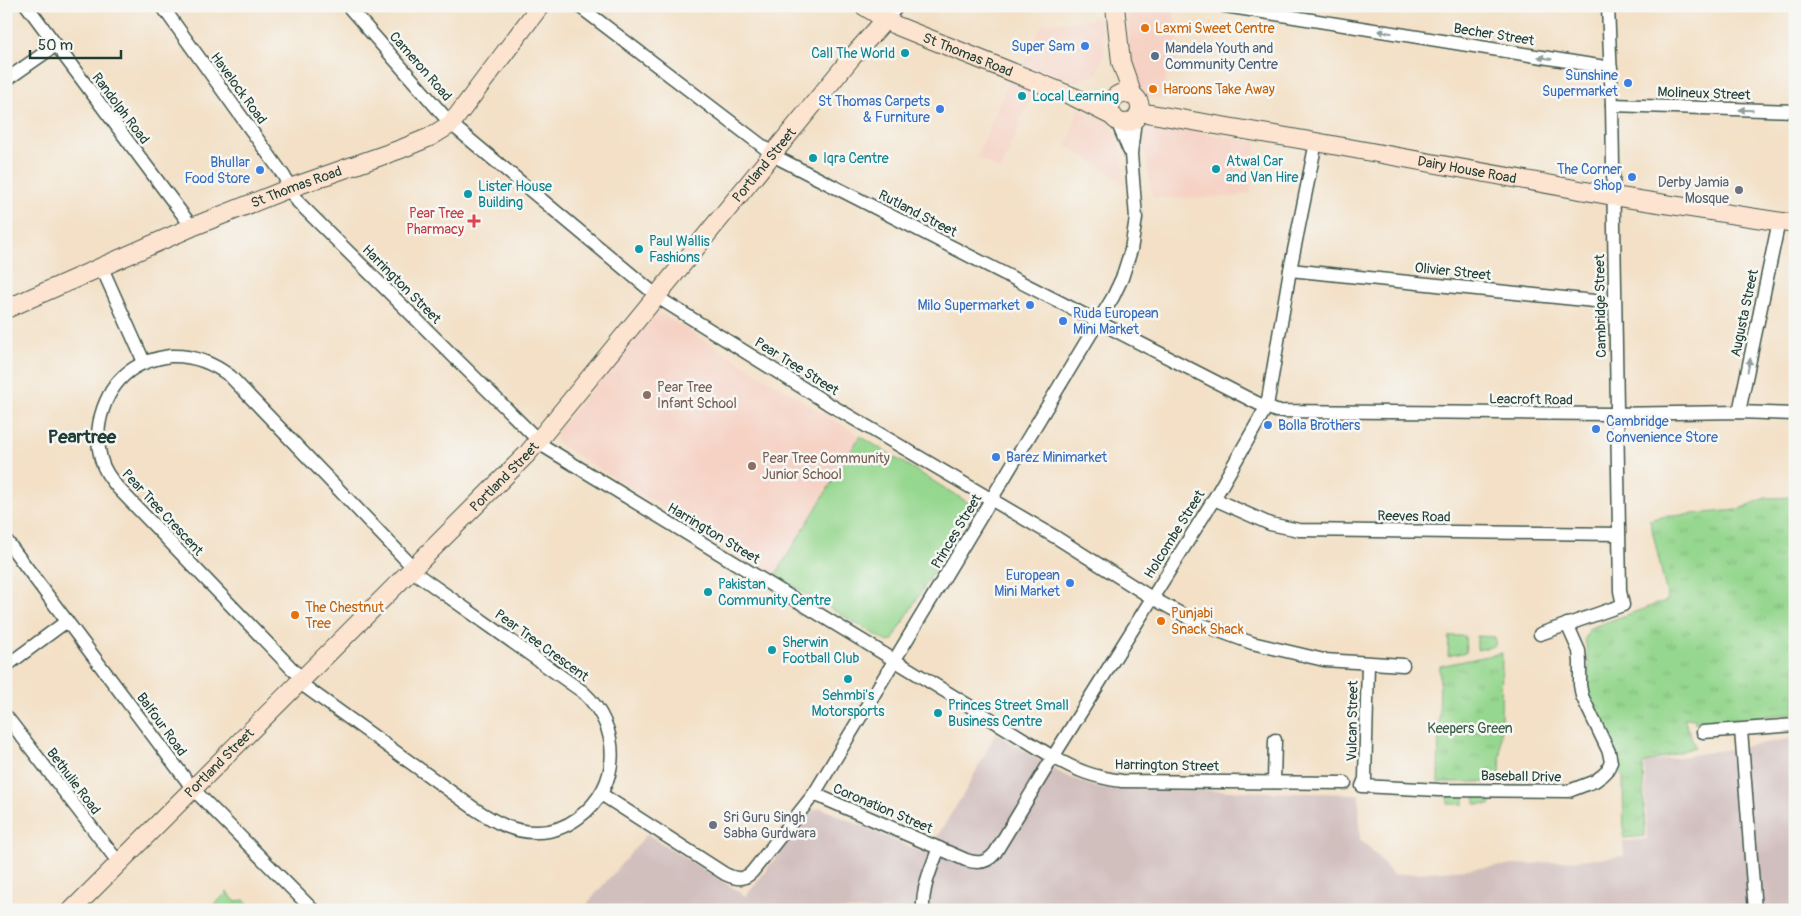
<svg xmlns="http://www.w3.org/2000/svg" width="1801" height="916" font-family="Pangolin,sans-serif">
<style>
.built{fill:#f6d2c4}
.industrial{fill:#d1bfbe}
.green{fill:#96d78f;stroke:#5a8a62}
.park{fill:url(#park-tufts);stroke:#5a8a62}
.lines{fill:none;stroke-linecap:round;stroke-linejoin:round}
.street-casing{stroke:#3f554a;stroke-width:15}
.secondary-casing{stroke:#3f554a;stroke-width:20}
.street{stroke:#fff;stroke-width:12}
.secondary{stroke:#fde4d0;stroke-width:18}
.oneway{fill:#8f9e9a}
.food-dot{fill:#e8710a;stroke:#f6f6f2;stroke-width:2}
.shop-dot{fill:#3f7fe0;stroke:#f6f6f2;stroke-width:2}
.culture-dot{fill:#0f9aa8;stroke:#f6f6f2;stroke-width:2}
.service-dot{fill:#5c6f8a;stroke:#f6f6f2;stroke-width:2}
.worship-dot{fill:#6b7280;stroke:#f6f6f2;stroke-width:2}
.health-dot{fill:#e0444e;stroke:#f6f6f2;stroke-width:2}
.education-dot{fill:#8d6e63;stroke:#f6f6f2;stroke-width:2}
.labels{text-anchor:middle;stroke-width:5;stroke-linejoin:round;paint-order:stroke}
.food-label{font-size:14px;fill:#c56008;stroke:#f6f6f2;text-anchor:start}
.street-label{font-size:14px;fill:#1f3d34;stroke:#f6f6f2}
.shop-label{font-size:14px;fill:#366cbe;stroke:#f6f6f2;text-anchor:end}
.service-label{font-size:14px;fill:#4e5e75;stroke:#f6f6f2;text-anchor:start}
.culture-label{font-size:14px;fill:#0d838f;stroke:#f6f6f2;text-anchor:start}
.worship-label{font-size:14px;fill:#5b616d;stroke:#f6f6f2;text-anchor:end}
.health-label{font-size:14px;fill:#be3a42;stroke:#f6f6f2;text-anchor:end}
.education-label{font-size:14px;fill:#785e54;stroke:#f6f6f2;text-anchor:start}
.park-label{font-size:14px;fill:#375c46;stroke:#f6f6f2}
.district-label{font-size:19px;font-weight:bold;fill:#1f3d34;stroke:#f6f6f2}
</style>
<defs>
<pattern id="park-tufts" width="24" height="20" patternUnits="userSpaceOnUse" patternTransform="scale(1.25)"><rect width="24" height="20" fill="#96d78f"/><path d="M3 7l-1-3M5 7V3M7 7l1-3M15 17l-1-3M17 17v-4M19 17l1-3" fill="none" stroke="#81b97c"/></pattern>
</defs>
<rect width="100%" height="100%" fill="#f6f6f2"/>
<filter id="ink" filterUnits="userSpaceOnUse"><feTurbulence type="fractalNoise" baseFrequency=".02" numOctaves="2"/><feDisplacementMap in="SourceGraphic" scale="10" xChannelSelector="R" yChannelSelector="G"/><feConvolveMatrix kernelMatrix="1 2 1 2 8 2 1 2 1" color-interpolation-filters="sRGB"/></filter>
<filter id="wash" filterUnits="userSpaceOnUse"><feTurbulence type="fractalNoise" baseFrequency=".0096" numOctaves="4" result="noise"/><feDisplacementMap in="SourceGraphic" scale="20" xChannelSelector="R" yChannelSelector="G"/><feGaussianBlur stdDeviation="1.12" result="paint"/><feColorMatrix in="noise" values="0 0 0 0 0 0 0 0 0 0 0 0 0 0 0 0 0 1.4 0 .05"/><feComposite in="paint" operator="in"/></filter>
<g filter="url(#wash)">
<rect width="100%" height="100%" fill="#f3e0c6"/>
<!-- built -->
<g class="built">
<polygon points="1126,6 1173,6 1177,47 1176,67 1166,73 1165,101 1148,97 1139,88 1135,80 1131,63"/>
<polygon points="1099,18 1105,49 1098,74 1075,82 1023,65 1033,42 1043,24"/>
<polygon points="1009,80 1033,91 1001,171 977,157"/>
<polygon points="1079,108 1109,122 1117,134 1126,186 1114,175 1067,146"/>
<polygon points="1156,124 1257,142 1250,194 1242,193 1240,196 1180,198 1153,197 1142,136 1149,126"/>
<polygon points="660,313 860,436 775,576 557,443 555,434 653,315"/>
</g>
<!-- industrial -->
<polygon class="industrial" points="996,733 1064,775 1098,788 1359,794 1360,840 1370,848 1393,875 1624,856 1623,842 1647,839 1645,763 1795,738 1795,910 582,910 647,834 746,896 813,810 821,808 926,854 966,790"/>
<!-- green -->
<g class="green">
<polygon points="860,436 972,505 892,641 888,642 775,576"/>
<polygon points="1449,636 1465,636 1466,652 1448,656"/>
<polygon points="1477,636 1495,637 1495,646 1477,650"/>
<polygon points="1448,795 1464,796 1464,804 1448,804"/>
<polygon points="1475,795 1491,796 1491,805 1475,804"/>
</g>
<!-- park -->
<g class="park">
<polygon points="1795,497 1795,713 1695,724 1695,719 1684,718 1695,747 1643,764 1645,836 1624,838 1623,778 1588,693 1589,664 1585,639 1590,628 1668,600 1650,520 1660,517 1737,510 1765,498"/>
<polygon points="1502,653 1500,782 1438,782 1440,666"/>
<polygon points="227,892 235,901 245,900 252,910 210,910"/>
</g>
</g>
<g filter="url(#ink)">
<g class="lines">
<defs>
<g id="street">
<polyline points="27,6 192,227"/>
<path d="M 162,6 L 284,176 L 294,196 L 298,202 L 545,447 L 1053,757 C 1078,771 1093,777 1122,781 L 1345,783"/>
<polyline points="348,6 451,124 554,210 662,300 827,403 1057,538 1152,598 1200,624 1252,643 1324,660 1403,665"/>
<polyline points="579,6 778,158 1257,403 1276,411 1610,414 1739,412 1795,414"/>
<polyline points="1225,6 1611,68"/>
<polyline points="885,20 898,6"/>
<polyline points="6,80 56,45"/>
<polyline points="1612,105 1795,111"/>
<polyline points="1116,119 1129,150"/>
<polyline points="102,268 144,362"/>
<polyline points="1290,270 1614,303"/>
<path d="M 170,356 C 192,355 213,363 230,376 L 409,563 L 418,575 L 583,692 C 622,728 622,786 578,818 C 567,826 552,832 538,832 C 514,833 495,822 475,809 L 304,686 L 298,675 L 118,488 C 111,479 104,471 101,459 C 92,427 105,386 134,368 C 145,361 157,358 170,356 Z"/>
<polyline points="1739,412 1779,221"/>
<polyline points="1214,499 1270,524 1299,530 1619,534"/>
<polyline points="6,540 193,789 313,910"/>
<polyline points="1540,634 1623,605 1620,591 1612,105 1608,6"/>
<polyline points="1368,664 1365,779 1362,786 1439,790 1569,791 1595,781 1603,775 1607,771 1611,762 1609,752 1582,696 1580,685 1580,662 1579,651 1567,624"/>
<polyline points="6,666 67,621"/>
<polyline points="6,716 119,863"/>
<polyline points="1741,730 1755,910"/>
<polyline points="1703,732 1795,725"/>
<polyline points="1274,782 1275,740"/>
<path d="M 601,794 L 725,874 C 736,879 743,881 752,872 L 814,794 L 1113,297 L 1122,278 L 1131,250 L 1136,218 L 1131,154 L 1135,119"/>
<path d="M 814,794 L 966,860 C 978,864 987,863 995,853 L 1053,757 L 1214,499 L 1267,406 L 1290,270 L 1316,142"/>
<path d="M 923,910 C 922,888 931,868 939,848"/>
<polyline points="1793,910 1795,909"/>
</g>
<g id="secondary">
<path id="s1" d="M 864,6 L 895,25 L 1074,97 L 1114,117"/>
<polyline points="1115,6 1121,62 1133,96"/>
<circle cx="1125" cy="108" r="15"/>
<path id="s2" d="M 1140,112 L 1316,142 L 1613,196 L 1795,224"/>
<path id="s3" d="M 6,309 L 192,227 L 290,188 L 401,149 L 430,137 L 451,124 L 540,6"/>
<path id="s4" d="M 72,910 L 528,453 L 852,57 L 885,20"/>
</g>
</defs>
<!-- street casing -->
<use href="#street" class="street-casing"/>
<!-- secondary casing -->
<use href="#secondary" class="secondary-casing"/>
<!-- street -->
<use href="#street" class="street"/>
<!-- secondary -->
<use href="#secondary" class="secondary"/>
</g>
<!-- one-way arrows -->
<defs><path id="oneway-solid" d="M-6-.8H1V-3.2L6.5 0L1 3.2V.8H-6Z" transform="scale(1.25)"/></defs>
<g class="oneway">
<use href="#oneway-solid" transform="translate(1385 32) rotate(-171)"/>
<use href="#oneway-solid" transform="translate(1545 58) rotate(-171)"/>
<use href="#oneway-solid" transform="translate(1746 110) rotate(-178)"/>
<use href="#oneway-solid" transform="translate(1749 365) rotate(-78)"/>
</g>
</g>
<!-- markers -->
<g class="food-dot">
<circle cx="1145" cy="28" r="5"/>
<circle cx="1153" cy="89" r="5"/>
<circle cx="295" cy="615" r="5"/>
<circle cx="1161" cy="621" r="5"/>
</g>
<g class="shop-dot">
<circle cx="1085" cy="46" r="5"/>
<circle cx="1628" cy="83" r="5"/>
<circle cx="940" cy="109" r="5"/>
<circle cx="260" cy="170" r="5"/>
<circle cx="1632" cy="177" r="5"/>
<circle cx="1030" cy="305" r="5"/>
<circle cx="1063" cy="321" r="5"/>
<circle cx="1268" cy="425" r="5"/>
<circle cx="1596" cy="429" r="5"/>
<circle cx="996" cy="457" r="5"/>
<circle cx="1070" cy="583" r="5"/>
</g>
<g class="culture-dot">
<circle cx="905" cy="53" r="5"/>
<circle cx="1022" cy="96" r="5"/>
<circle cx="813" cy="158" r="5"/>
<circle cx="1216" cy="169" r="5"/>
<circle cx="468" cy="194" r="5"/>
<circle cx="639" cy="249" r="5"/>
<circle cx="708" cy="592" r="5"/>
<circle cx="772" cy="650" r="5"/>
<circle cx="848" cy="679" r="5"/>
<circle cx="938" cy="713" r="5"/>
</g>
<circle class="service-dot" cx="1155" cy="56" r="5"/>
<g class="worship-dot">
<circle cx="1739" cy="190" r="5"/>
<circle cx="713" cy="825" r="5"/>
</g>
<path class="health-dot" d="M471.5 213.5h5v5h5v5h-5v5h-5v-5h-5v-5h5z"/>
<g class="education-dot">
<circle cx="647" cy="395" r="5"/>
<circle cx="752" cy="466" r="5"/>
</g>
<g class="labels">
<!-- food labels -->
<g class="food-label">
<text x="1155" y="33">Laxmi Sweet Centre</text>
<text x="1163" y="94">Haroons Take Away</text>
<text x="305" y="612">The Chestnut<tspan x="305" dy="16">Tree</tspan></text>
<text x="1171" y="618">Punjabi<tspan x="1171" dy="16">Snack Shack</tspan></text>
</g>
<!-- street labels -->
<g class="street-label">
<text transform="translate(1494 34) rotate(9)" y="5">Becher Street</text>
<text dy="5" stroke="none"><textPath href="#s1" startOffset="115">St Thomas Road</textPath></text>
<text transform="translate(421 66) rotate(49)" y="5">Cameron Road</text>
<text transform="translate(239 88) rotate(54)" y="5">Havelock Road</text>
<text transform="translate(1704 93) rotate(2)" y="5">Molineux Street</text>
<text transform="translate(121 108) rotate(53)" y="5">Randolph Road</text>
<text dy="5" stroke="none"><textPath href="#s4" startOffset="1018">Portland Street</textPath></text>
<text dy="5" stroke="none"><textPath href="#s2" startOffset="332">Dairy House Road</textPath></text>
<text dy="5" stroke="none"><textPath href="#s3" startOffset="315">St Thomas Road</textPath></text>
<text transform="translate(918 213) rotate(27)" y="5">Rutland Street</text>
<text transform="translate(1453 271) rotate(6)" y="5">Olivier Street</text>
<text transform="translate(402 284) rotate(45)" y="5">Harrington Street</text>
<text transform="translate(1600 306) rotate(-91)" y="5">Cambridge Street</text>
<text transform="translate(1744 313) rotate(-78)" y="5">Augusta Street</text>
<text transform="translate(797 366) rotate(32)" y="5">Pear Tree Street</text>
<text transform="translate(1531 399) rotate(1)" y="5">Leacroft Road</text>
<text dy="5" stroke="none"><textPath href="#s4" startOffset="612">Portland Street</textPath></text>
<text transform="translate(163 512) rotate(47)" y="5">Pear Tree Crescent</text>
<text transform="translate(1414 516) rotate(1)" y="5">Reeves Road</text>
<text transform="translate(956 531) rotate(-59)" y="5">Princes Street</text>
<text transform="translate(714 533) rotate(31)" y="5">Harrington Street</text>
<text transform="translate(1174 534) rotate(-58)" y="5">Holcombe Street</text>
<text transform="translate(542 645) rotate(36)" y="5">Pear Tree Crescent</text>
<text transform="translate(1352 721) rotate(-89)" y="5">Vulcan Street</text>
<text transform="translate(162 724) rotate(54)" y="5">Balfour Road</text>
<text dy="5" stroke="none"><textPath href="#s4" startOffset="208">Portland Street</textPath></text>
<text transform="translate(1167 765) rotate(1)" y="5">Harrington Street</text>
<text transform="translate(1521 776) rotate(1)" y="5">Baseball Drive</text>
<text transform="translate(74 781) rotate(53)" y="5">Bethulie Road</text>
<text transform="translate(883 808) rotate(23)" y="5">Coronation Street</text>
</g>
<!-- shop labels -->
<g class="shop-label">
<text x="1075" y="51">Super Sam</text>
<text x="1618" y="80">Sunshine<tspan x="1618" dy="16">Supermarket</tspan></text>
<text x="930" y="106">St Thomas Carpets<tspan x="930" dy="16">&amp; Furniture</tspan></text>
<text x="250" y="167">Bhullar<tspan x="250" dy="16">Food Store</tspan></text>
<text x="1622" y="174">The Corner<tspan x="1622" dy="16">Shop</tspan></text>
<text x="1020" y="310">Milo Supermarket</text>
<text x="1073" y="318" text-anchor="start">Ruda European<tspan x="1073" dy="16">Mini Market</tspan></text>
<text x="1606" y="426" text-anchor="start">Cambridge<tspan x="1606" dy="16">Convenience Store</tspan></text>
<text x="1278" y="430" text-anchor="start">Bolla Brothers</text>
<text x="1006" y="462" text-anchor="start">Barez Minimarket</text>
<text x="1060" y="580">European<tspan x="1060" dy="16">Mini Market</tspan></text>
</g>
<!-- service labels -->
<g class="service-label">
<text x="1165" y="53">Mandela Youth and<tspan x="1165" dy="16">Community Centre</tspan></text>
</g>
<!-- culture labels -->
<g class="culture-label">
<text x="895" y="58" text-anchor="end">Call The World</text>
<text x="1032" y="101">Local Learning</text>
<text x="823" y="163">Iqra Centre</text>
<text x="1226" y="166">Atwal Car<tspan x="1226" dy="16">and Van Hire</tspan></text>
<text x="478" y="191">Lister House<tspan x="478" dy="16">Building</tspan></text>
<text x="649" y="246">Paul Wallis<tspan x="649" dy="16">Fashions</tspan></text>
<text x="718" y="589">Pakistan<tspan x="718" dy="16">Community Centre</tspan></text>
<text x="782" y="647">Sherwin<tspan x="782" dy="16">Football Club</tspan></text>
<text x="848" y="700" text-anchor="middle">Sehmbi's<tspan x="848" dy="16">Motorsports</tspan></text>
<text x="948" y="710">Princes Street Small<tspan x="948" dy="16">Business Centre</tspan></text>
</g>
<!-- worship labels -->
<g class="worship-label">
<text x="1729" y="187">Derby Jamia<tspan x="1729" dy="16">Mosque</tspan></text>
<text x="723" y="822" text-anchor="start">Sri Guru Singh<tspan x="723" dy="16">Sabha Gurdwara</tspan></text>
</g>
<!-- health labels -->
<g class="health-label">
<text x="464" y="218">Pear Tree<tspan x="464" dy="16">Pharmacy</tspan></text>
</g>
<!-- education labels -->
<g class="education-label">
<text x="657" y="392">Pear Tree<tspan x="657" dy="16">Infant School</tspan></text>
<text x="762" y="463">Pear Tree Community<tspan x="762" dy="16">Junior School</tspan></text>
</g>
<!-- park labels -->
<g class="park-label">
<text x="1470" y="733">Keepers Green</text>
</g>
<!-- district labels -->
<g class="district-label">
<text x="82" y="443">Peartree</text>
</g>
</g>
<!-- margin -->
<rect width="1801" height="916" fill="none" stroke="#f6f6f2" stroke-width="25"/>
<!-- scale -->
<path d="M30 50v8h91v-8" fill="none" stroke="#1f3d34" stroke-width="2.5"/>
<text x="38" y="50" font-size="15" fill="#1f3d34" stroke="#f6f6f2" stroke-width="4" paint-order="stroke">50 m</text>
</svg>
